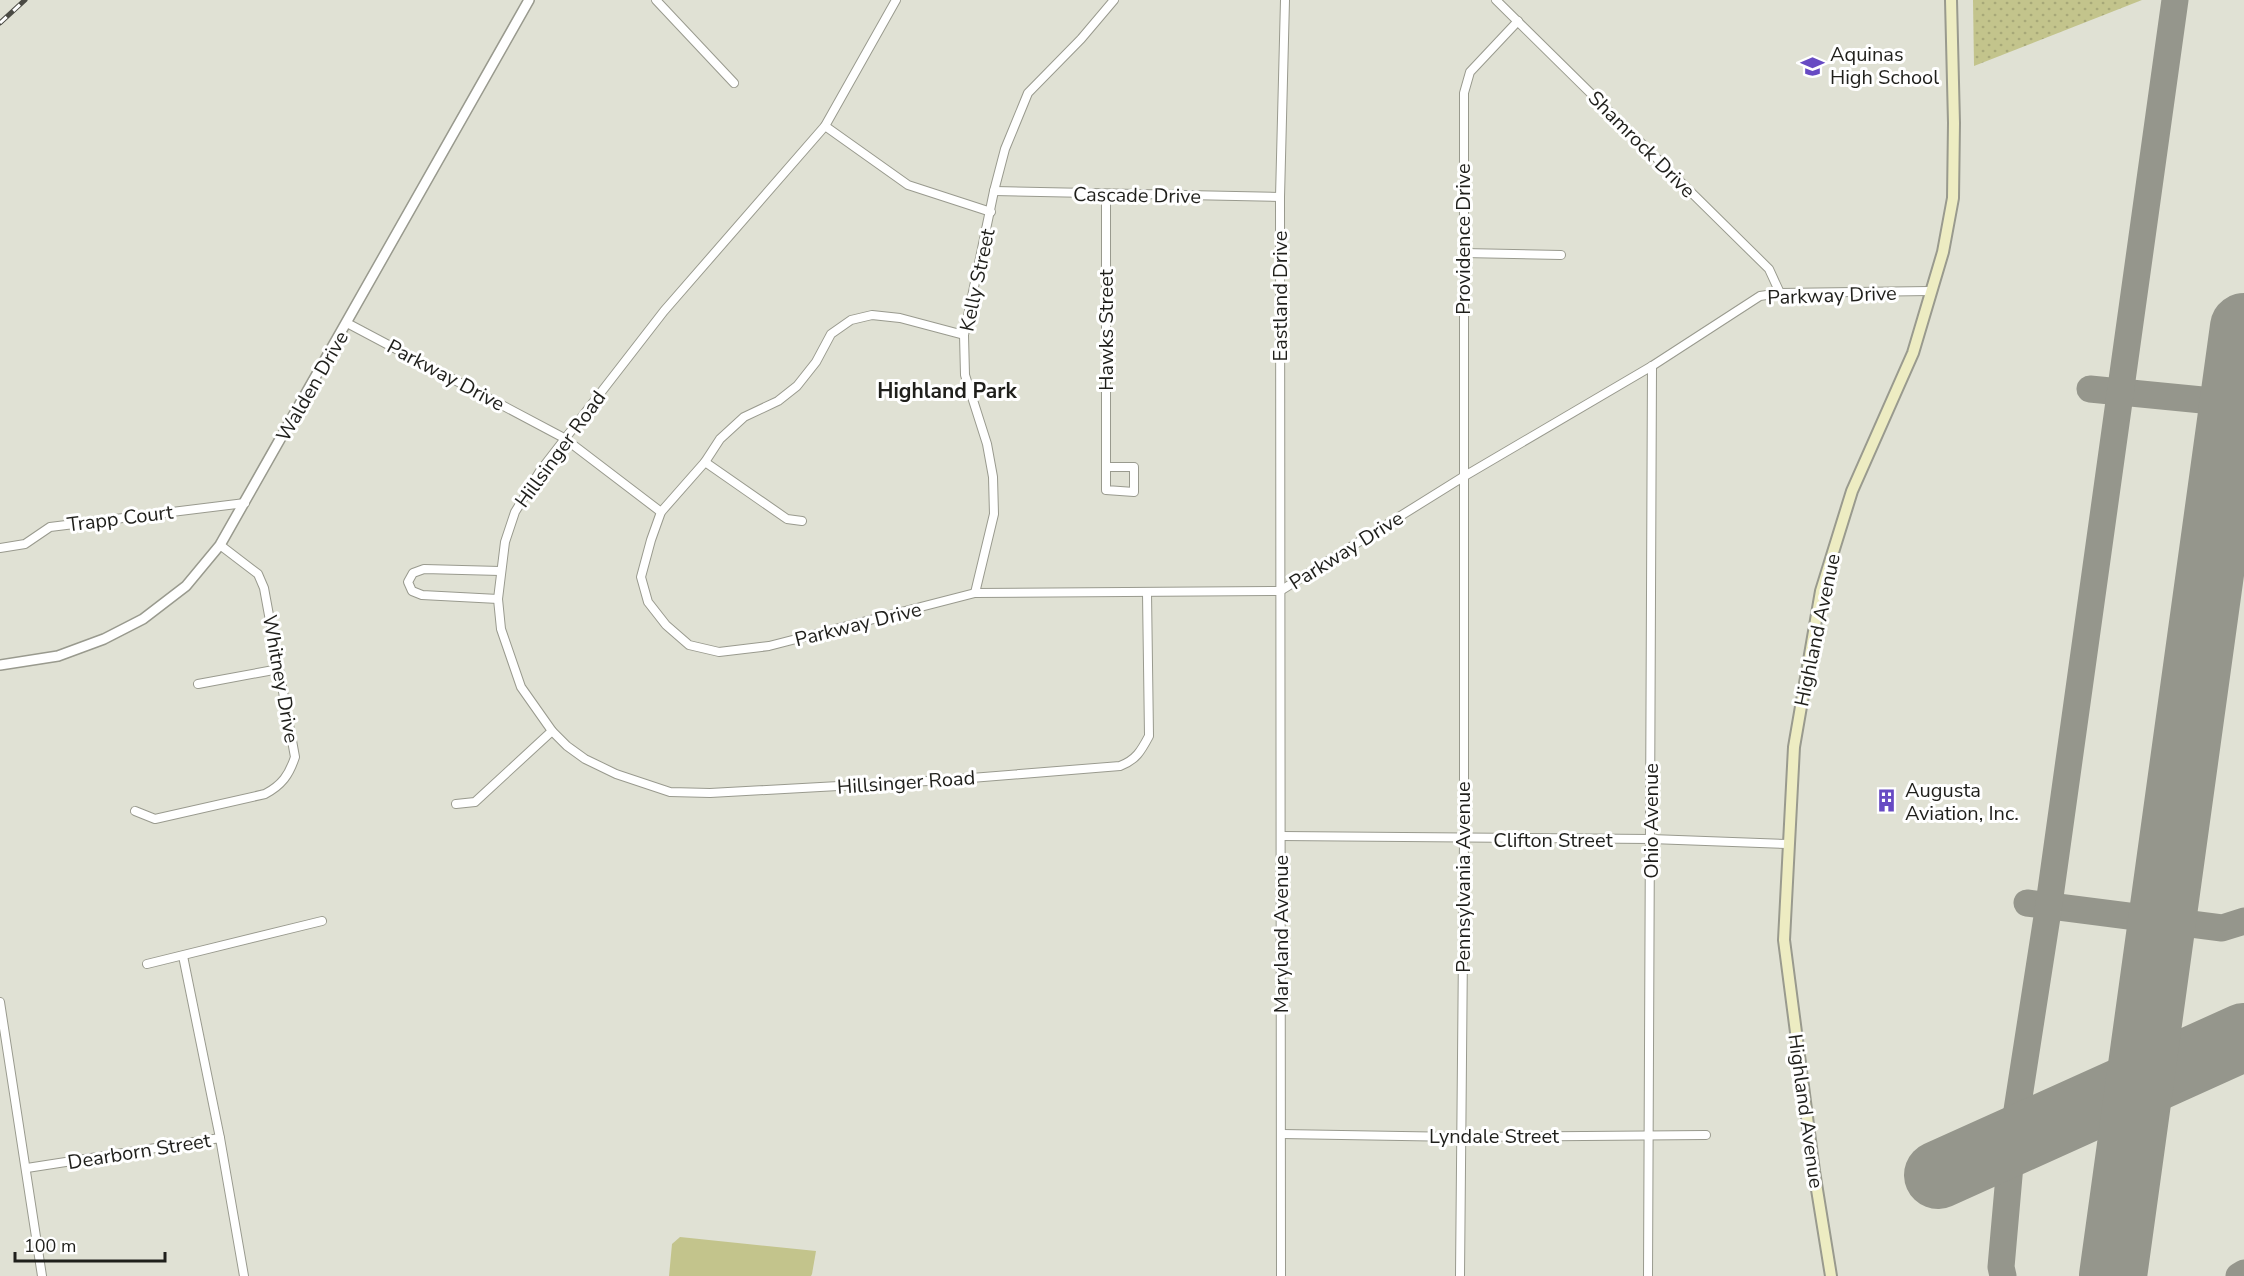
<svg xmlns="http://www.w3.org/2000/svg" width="2244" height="1276" font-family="'Nunito Sans',sans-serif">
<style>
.grass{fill:url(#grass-dots)}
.pitch{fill:#c3c48c}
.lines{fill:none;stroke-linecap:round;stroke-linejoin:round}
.taxiway{stroke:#95968c;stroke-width:27}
.runway{stroke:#95968c;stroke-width:68}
.minor-casing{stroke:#999a8e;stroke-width:10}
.tertiary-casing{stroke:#999a8e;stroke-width:12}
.secondary-casing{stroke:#999a8e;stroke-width:14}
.minor{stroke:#fff;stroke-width:8}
.tertiary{stroke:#fff;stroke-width:9}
.secondary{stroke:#edecc2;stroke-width:10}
.rail-casing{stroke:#4a4a44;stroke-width:5}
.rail{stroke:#fff;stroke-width:3;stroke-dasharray:9;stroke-linecap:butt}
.labels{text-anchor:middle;stroke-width:6;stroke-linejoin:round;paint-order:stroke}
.poi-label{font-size:20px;fill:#1f1f1b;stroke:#fff;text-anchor:start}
.street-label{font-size:20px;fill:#1f1f1b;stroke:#fff}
.neighbourhood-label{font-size:21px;font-weight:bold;fill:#1f1f1b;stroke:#fff}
</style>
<defs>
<pattern id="grass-dots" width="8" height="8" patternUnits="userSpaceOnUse" patternTransform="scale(1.5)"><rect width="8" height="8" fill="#c3c48c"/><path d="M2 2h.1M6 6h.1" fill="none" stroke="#a7a878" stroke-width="1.8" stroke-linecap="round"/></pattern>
</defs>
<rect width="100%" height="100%" fill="#e0e1d4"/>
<!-- grass -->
<polygon class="grass" points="1973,0 2142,0 1974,66"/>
<!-- pitch -->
<polygon class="pitch" points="680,1237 816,1251 812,1274 811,1276 669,1276 672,1244"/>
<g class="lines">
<!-- taxiway -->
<g class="taxiway">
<polyline points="2090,389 2233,403 2244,414"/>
<polyline points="2027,903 2222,928 2244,921"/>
<polyline points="2003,1276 2001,1267 2012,1142 2049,904 2175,0"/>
<polyline points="2239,1276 2244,1273"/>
</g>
<!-- runway -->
<g class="runway">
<polyline points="1938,1175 2244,1037"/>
<polyline points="2113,1276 2244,327"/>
</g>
<defs>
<g id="minor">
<polyline points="656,0 734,83"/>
<path d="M 896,0 L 825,126 L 664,311 L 540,471 L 515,512 L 505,542 L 498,599 L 501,629 L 521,687 L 552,731 L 567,746 L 585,759 L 616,774 L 670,792 L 710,793 L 946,780 L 1120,766 C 1136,760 1141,751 1149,736 L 1147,593"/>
<polyline points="1496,0 1769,269 1780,293"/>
<polyline points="825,126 908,185 991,212"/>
<polyline points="994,191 1280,197"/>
<polyline points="1106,194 1106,490 1134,492 1134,467 1106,467"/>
<polyline points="1463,253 1561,255"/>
<polyline points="347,323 564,438 661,512"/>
<polyline points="964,335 900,318 872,315 851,320 831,334 816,362 797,386 778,401 744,417 720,439 705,462 661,512 651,540 641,577 648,602 666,625 689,645 719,652 769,646 975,593 1280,591 1463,477 1652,366 1760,296 1780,293 1930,291"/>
<polyline points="705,462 787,519 802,521"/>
<polyline points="0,548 25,544 50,527 245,503"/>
<polyline points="975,593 994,514 993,477 987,444 965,375 964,335 994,191 1005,149 1028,93 1081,39 1114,0"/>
<polyline points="498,599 422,595 412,591 408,582 413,573 424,569 500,571"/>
<polyline points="198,684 279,669"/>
<polyline points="456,804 475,802 552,731"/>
<path d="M 135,811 L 155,819 L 265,794 C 282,785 289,775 295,757 L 264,588 L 258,574 L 220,545"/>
<polyline points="1281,836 1651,839 1788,844"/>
<polyline points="183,956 220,1138"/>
<polyline points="147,964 322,921"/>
<polyline points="0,1002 42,1276"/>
<polyline points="1282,1134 1461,1137 1706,1135"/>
<polyline points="27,1168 220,1138 244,1276"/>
<polyline points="1281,1276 1280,197 1285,0"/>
<polyline points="1460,1276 1464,840 1464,93 1470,72 1518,21"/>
<polyline points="1648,1276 1652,366"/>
</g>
<polyline id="tertiary" points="0,665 58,656 104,639 143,619 186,586 220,545 529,0"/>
<polyline id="secondary" points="1831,1276 1814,1171 1784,940 1794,747 1821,591 1852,491 1913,353 1943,252 1953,198 1954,123 1951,0"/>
</defs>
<!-- minor casing -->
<use href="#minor" class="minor-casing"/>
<!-- tertiary casing -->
<use href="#tertiary" class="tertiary-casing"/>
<!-- secondary casing -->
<use href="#secondary" class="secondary-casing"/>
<!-- minor -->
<use href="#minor" class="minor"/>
<!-- tertiary -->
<use href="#tertiary" class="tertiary"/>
<!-- secondary -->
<use href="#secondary" class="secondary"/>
<defs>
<polyline id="rail" points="0,23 25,0"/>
</defs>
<!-- rail casing -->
<use href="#rail" class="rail-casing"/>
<!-- rail -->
<use href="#rail" class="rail"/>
</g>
<!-- icons -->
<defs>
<symbol id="school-bare" viewBox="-9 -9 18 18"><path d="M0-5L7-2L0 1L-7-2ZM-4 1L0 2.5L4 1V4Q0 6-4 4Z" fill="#674ac3" stroke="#fff" stroke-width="2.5" paint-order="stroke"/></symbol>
<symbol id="building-bare" viewBox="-9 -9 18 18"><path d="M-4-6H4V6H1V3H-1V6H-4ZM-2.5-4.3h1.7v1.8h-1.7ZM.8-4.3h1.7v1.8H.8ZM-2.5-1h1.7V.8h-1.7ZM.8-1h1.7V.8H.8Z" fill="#674ac3" stroke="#fff" stroke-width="2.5" paint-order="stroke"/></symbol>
</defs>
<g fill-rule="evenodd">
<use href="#school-bare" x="1796" y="50" width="33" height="33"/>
<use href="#building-bare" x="1870" y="784" width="33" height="33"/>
</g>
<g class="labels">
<!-- poi labels -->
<g class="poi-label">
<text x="1830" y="61">Aquinas<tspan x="1830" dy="23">High School</tspan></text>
<text x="1905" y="797">Augusta<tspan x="1905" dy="23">Aviation, Inc.</tspan></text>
</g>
<!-- street labels -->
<g class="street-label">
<text transform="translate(1642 144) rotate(45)" y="7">Shamrock Drive</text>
<text transform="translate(1137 195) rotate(1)" y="7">Cascade Drive</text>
<text transform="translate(1463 239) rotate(-90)" y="7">Providence Drive</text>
<text transform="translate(977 280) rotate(-78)" y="7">Kelly Street</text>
<text transform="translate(1832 295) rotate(-2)" y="7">Parkway Drive</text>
<text transform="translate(1280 296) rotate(-90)" y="7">Eastland Drive</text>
<text transform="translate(1106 330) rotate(-90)" y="7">Hawks Street</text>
<text transform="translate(446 375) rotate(28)" y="7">Parkway Drive</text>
<text transform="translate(312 386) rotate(-60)" y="7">Walden Drive</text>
<text transform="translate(560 449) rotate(-54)" y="7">Hillsinger Road</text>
<text transform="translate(120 518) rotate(-7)" y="7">Trapp Court</text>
<text transform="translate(1346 550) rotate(-32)" y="7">Parkway Drive</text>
<text transform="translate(858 624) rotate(-14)" y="7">Parkway Drive</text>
<text transform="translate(1817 630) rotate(-78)" y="7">Highland Avenue</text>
<text transform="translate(281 679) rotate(80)" y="7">Whitney Drive</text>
<text transform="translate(906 782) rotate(-4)" y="7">Hillsinger Road</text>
<text transform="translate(1651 821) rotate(-90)" y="7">Ohio Avenue</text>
<text x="1553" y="847">Clifton Street</text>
<text transform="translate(1463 877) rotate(-90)" y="7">Pennsylvania Avenue</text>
<text transform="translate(1281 934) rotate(-90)" y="7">Maryland Avenue</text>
<text transform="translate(1806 1111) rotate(82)" y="7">Highland Avenue</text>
<text x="1494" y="1143">Lyndale Street</text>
<text transform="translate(139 1151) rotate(-9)" y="7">Dearborn Street</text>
</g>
<!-- neighbourhood labels -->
<g class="neighbourhood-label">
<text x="947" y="398">Highland Park</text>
</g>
</g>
<!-- scale -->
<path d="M15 1252v9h150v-9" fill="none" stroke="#1f1f1b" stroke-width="3"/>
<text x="24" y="1252" font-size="18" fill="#1f1f1b" stroke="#ffffff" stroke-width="4.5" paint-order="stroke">100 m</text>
</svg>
